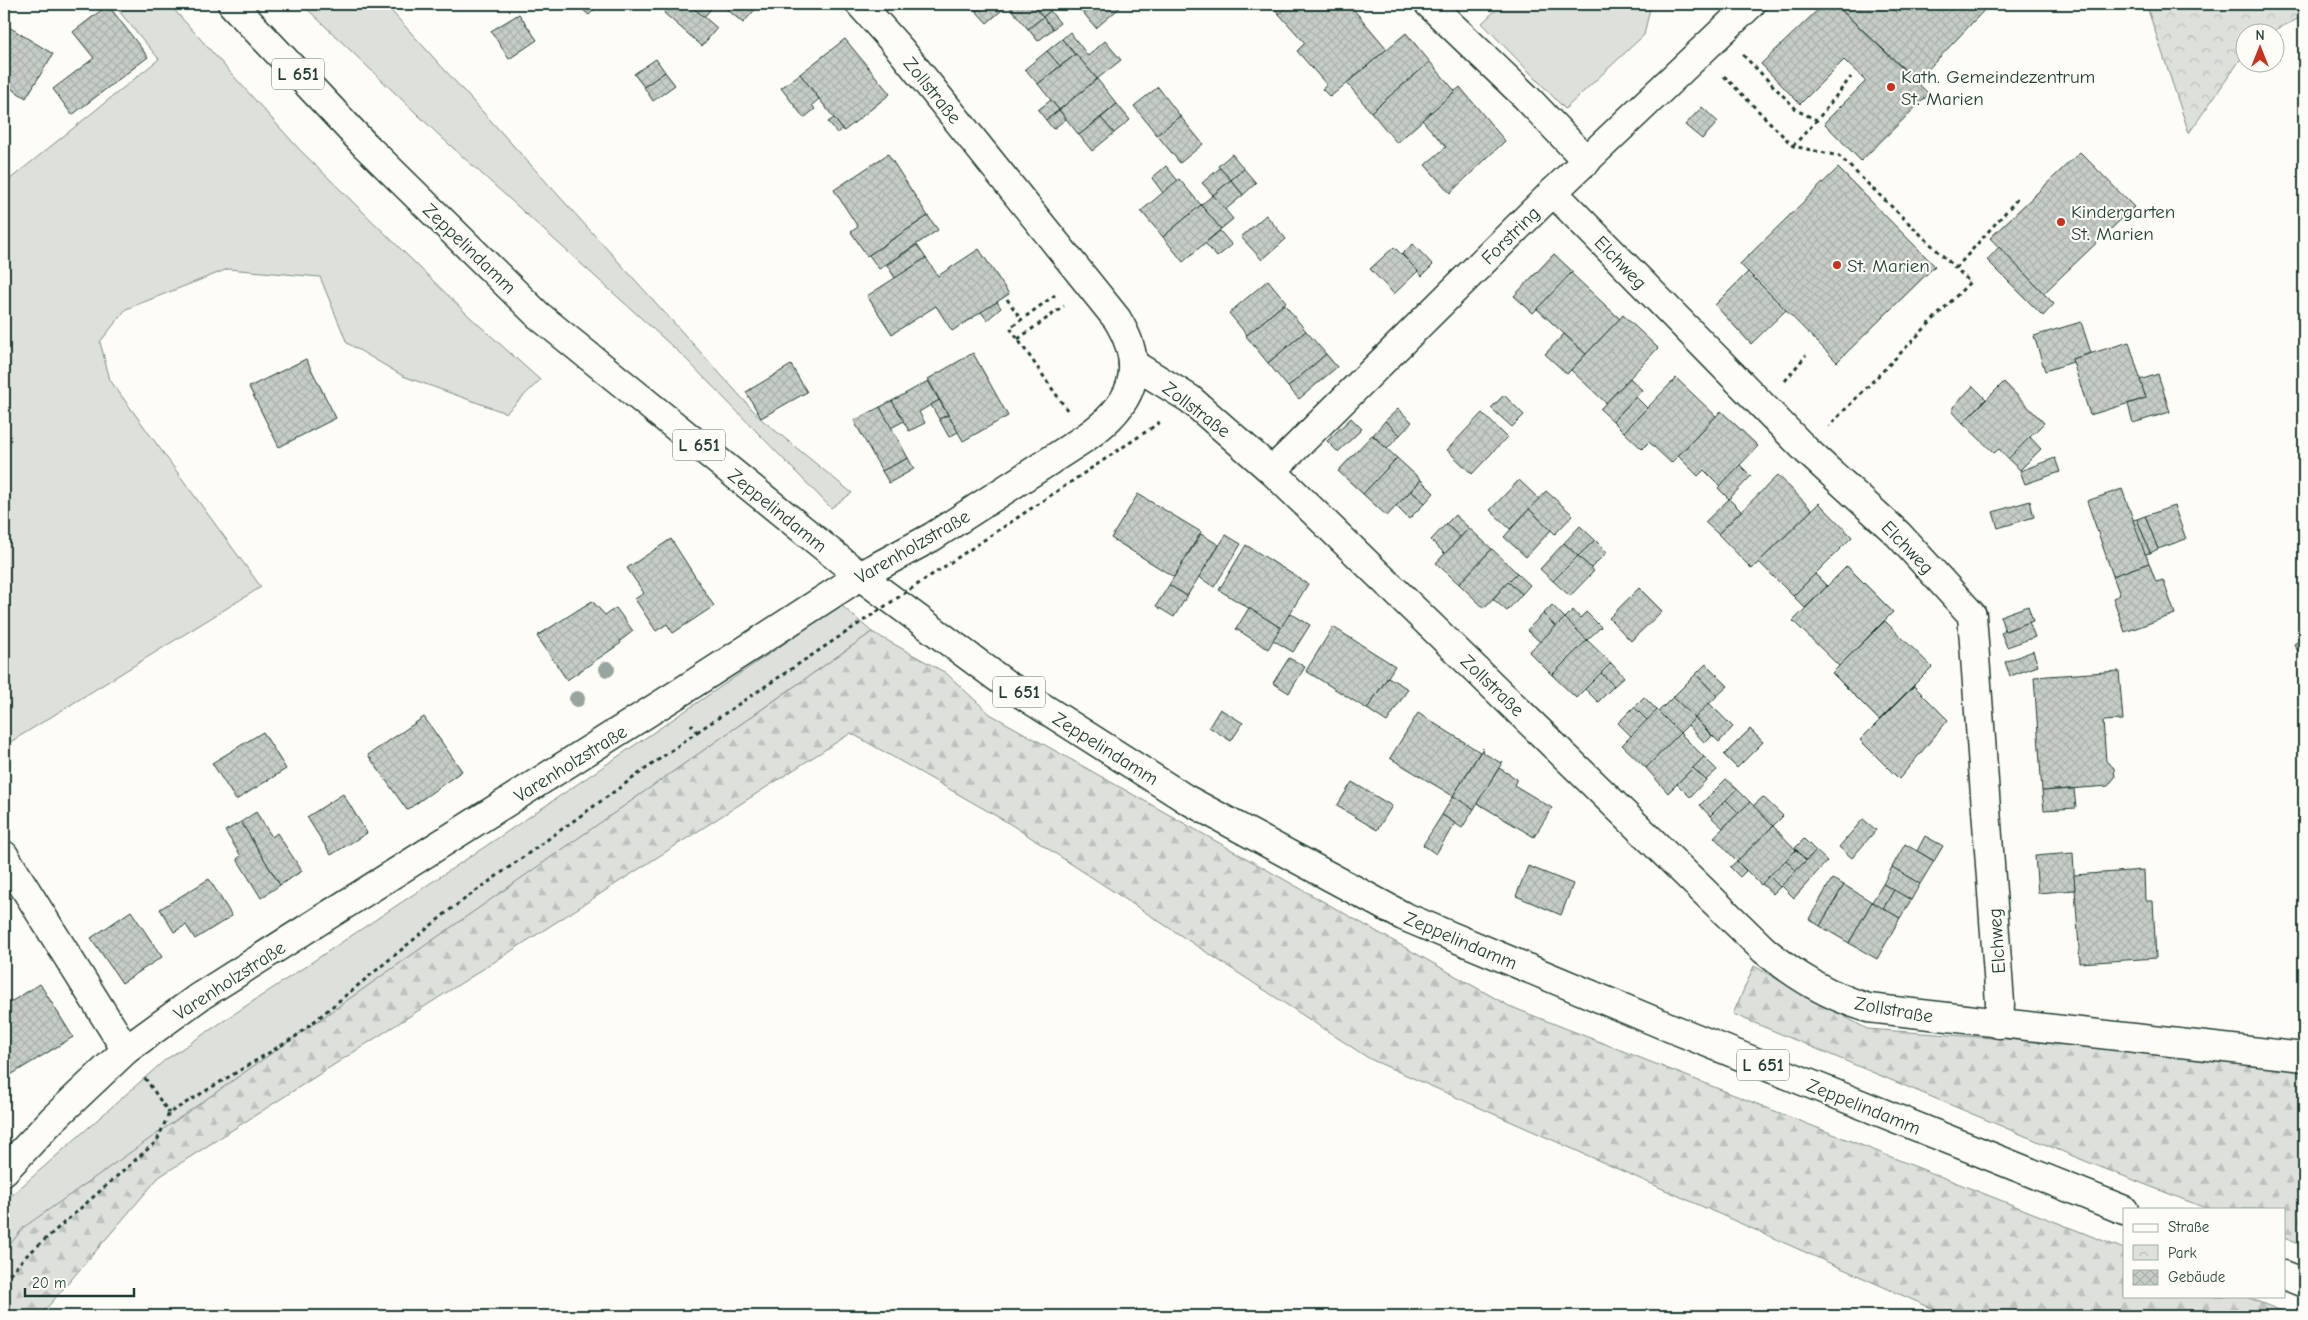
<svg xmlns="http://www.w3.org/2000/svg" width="2308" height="1320" font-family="'Comic Neue',sans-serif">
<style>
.green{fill:#dde0db;stroke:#7e8e88}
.forest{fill:url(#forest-firs);stroke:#7e8e88}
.park{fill:url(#park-crowns);stroke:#7e8e88}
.building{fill:url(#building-cross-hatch);stroke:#1f3d34}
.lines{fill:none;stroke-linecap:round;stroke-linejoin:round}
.street-casing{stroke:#1f3d34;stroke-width:31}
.secondary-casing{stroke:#1f3d34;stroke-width:31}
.primary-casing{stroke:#1f3d34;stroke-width:31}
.path{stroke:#1f3d34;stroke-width:3;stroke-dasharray:4 4;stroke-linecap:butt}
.street{stroke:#fdfcf7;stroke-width:28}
.secondary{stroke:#fdfcf7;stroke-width:28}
.primary{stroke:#fdfcf7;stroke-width:28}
.path-bridge{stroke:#1f3d34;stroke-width:3;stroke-dasharray:4 4;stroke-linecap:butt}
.tree{fill:#98a59e}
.poi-dot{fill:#c8321e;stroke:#fdfcf7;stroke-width:2}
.labels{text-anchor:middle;stroke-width:4.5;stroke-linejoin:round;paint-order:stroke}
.shield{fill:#fdfcf7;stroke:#62766e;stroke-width:1}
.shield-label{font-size:18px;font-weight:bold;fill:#1f3d34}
.poi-label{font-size:19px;fill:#1f3d34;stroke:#fdfcf7;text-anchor:start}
.street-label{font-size:19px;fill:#1f3d34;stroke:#fdfcf7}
</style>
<defs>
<pattern id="forest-firs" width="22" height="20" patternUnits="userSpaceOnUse" patternTransform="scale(1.25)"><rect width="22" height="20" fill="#dde0db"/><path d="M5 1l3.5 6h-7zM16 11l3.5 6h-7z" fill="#bdc1bd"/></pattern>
<pattern id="park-crowns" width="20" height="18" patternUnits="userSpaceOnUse" patternTransform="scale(1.25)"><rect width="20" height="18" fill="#dde0db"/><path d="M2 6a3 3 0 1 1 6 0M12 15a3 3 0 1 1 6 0" fill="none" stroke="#bdc1bd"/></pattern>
<pattern id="building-cross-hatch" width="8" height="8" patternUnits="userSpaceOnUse" patternTransform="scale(1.25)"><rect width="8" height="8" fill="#c6cdc7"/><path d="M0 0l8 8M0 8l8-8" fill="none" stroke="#aab1ac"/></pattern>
</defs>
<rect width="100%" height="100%" fill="#fdfcf7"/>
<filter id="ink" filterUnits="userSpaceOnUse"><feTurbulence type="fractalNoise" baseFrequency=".02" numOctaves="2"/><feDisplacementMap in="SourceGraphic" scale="10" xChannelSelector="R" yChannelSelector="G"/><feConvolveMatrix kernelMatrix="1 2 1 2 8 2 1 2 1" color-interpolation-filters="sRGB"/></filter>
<g filter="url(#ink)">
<!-- green -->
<g class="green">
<polygon points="113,4 169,4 299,149 470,317 540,380 506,413 403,376 347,343 320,277 228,269 126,309 100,342 110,380 261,587 4,746 4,184 159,59"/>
<polygon points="302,4 385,4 761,419 852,493 831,508 683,356 441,137"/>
<polygon points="1502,4 1651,4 1644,35 1565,109 1482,23"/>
<polygon points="841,605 872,632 176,1121 4,1252 4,1202 165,1060 501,836"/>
</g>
<!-- forest -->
<g class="forest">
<polygon points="872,632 946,673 990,714 1509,1006 2124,1249 2124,1296 2244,1296 2294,1316 1949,1316 1370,1059 1007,822 851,733 159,1177 40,1316 4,1316 4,1252 24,1227"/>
<polygon points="1754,966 1867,1029 2006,1039 2304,1067 2304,1246 2284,1238 2284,1209 2208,1209 2085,1161 1733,1014"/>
</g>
<!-- park -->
<polygon class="park" points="2146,4 2304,4 2304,16 2271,32 2246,32 2245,53 2189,133"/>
<!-- building -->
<g class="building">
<polygon points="576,4 600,4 589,15"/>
<polygon points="672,4 689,4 717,28 702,46 664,13"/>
<polygon points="689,4 715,4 704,17"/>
<polygon points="721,4 760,4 743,23"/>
<polygon points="970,4 984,4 976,11"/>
<polygon points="984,4 1007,4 1008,5 987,23 976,11"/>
<polygon points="1010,4 1032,4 1043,17 1028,29 1008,5"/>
<polygon points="1032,4 1059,4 1043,17"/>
<polygon points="1076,4 1124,4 1096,28"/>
<polygon points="1271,4 1291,4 1279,14"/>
<polygon points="1291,4 1349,4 1387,49 1330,97 1322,89 1327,85 1297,51 1305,43 1279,14"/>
<polygon points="1824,4 1835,4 1929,94 1861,161 1824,123 1866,81 1844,60 1800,104 1761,64"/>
<polygon points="1835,4 1887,4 1897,13 1906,4 1990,4 1917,81"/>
<polygon points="108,5 148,57 72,115 53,89 94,58 73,32"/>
<polygon points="1050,11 1060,23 1053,29 1043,17"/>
<polygon points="519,14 537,40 509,59 491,31"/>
<polygon points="1043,17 1053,29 1038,41 1028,29"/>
<polygon points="4,24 53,54 26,98 4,84"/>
<polygon points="1070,32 1088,56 1105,41 1121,60 1097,79 1062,39"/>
<polygon points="1406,33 1430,62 1371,112 1347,83"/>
<polygon points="845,39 890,94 844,131 800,74"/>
<polygon points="1062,39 1075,55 1060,66 1047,51"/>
<polygon points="1047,51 1060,66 1038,84 1025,69"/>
<polygon points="1076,54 1097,79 1059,110 1038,84"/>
<polygon points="656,59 665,72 644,87 634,74"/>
<polygon points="1430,62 1455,91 1397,143 1371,112"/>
<polygon points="665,72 675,85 653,101 644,87"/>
<polygon points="800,74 819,99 812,105 815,109 804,118 781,88"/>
<polygon points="1097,79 1117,104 1079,135 1059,110"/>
<polygon points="1158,87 1180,116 1157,135 1134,106"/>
<polygon points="1460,87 1505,141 1450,193 1425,165 1446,147 1422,120"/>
<polygon points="1051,100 1059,110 1046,120 1038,110"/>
<polygon points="1117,104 1130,120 1114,133 1101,118"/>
<polygon points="1702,107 1718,122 1702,139 1685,125"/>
<polygon points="1059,110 1066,119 1053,129 1046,120"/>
<polygon points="1180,116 1203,144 1180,163 1157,135"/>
<polygon points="834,118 842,129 837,133 828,122"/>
<polygon points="1101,118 1114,133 1092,151 1079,135"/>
<polygon points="2080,152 2134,207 2043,294 1990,238"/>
<polygon points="888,154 928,216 867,256 851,232 858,227 834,190"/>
<polygon points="1232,154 1244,169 1231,180 1218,166"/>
<polygon points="1166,166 1178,181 1163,193 1152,178"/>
<polygon points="1220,168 1231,180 1213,195 1202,183"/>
<polygon points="1838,168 1935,266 1837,362 1740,264"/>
<polygon points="1244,169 1256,183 1243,195 1231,180"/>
<polygon points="1179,179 1201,205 1163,237 1141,211"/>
<polygon points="1231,180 1243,195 1225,210 1213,195"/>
<polygon points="1213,195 1233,219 1221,229 1201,205"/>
<polygon points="1201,205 1221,229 1183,262 1163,237"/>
<polygon points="1266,215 1286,239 1262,260 1241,237"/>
<polygon points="928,216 938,230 879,269 869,255"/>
<polygon points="1220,231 1232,245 1217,257 1205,243"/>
<polygon points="1413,244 1433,265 1422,276 1402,254"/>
<polygon points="917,245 926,258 895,278 887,265"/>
<polygon points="1394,247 1418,271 1394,294 1370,269"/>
<polygon points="1999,247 2054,304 2043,316 1987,260"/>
<polygon points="979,249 1009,294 952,331 936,306 892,334 867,296 926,258 938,276"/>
<polygon points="1554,254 1573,272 1533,313 1514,296"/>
<polygon points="1748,272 1786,310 1751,344 1715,305"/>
<polygon points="1571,273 1620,319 1586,354 1537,309"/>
<polygon points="1268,280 1286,302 1247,335 1229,313"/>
<polygon points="997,302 1001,308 987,320 981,312"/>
<polygon points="1284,304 1306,331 1268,363 1246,336"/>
<polygon points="1623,315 1658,348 1606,403 1571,370"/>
<polygon points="2081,322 2091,353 2072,359 2073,362 2045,371 2034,336"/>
<polygon points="1306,331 1326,354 1288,387 1268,363"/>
<polygon points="1564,334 1586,354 1567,374 1545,354"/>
<polygon points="2129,342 2146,398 2090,415 2072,359"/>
<polygon points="973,353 1008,416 963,441 928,379"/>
<polygon points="1326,354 1337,367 1299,399 1288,387"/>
<polygon points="306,359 336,418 279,447 249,387"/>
<polygon points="791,365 807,392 761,418 746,392"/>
<polygon points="2158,374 2170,412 2133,423 2128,404 2146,398 2140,380"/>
<polygon points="1630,378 1642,390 1613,421 1600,409"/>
<polygon points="1676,378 1716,416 1671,463 1649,442 1642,449 1624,432"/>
<polygon points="928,381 939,400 919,412 925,423 909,431 892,401"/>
<polygon points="2004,382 2044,423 2008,459 1999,449 1994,453 1963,423"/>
<polygon points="1973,386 1986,399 1963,423 1953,412 1953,407"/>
<polygon points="1504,395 1524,415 1512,427 1491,408"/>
<polygon points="1636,397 1647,408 1624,432 1613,421"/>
<polygon points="939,400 948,415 939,419 931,405"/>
<polygon points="892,401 904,421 891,428 880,407"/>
<polygon points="880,407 908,458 882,471 854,421"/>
<polygon points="1398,409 1412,422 1400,435 1385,421"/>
<polygon points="1721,411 1758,446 1720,486 1704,470 1698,476 1678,456"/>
<polygon points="1482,413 1507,437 1472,474 1447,450"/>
<polygon points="948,415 958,432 949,437 939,419"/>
<polygon points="1351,418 1362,429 1338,452 1327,441"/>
<polygon points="1385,421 1400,435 1387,449 1373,435"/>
<polygon points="1372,435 1397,458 1363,494 1338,471"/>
<polygon points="2030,437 2041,449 2020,470 2008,459"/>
<polygon points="908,458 914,469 889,483 882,471"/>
<polygon points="1397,458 1421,480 1387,516 1363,494"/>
<polygon points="2055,458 2060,472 2025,484 2020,471"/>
<polygon points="1740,465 1751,476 1729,499 1718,488"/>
<polygon points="1778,475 1812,510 1752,569 1718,534"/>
<polygon points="1421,480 1434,493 1425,503 1411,491"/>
<polygon points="1519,480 1539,499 1510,529 1490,510"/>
<polygon points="2122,489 2149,563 2113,576 2087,501"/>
<polygon points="1411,491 1425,503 1409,519 1396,506"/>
<polygon points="1546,491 1573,515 1555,534 1529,509"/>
<polygon points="1138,494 1201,532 1174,577 1111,538"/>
<polygon points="1729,499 1741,511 1718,534 1705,522"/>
<polygon points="2030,501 2034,517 1998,528 1993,512"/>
<polygon points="1819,503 1852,537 1793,596 1759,562"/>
<polygon points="2174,506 2186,539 2158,549 2145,516"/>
<polygon points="1529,509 1551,530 1526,557 1504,537"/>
<polygon points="1455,515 1469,528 1460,537 1446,524"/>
<polygon points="2145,516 2158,549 2150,553 2137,519"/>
<polygon points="2137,519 2150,553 2145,554 2133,520"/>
<polygon points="1446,524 1460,537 1445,554 1431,540"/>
<polygon points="1580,526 1595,540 1578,556 1564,543"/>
<polygon points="1469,528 1492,549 1459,584 1436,563"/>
<polygon points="1201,534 1219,545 1187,596 1169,585"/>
<polygon points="1226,535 1241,544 1214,587 1199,577"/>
<polygon points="671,539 714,606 673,633 667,624 656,631 635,599 644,593 627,568"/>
<polygon points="1595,540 1607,552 1591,568 1578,556"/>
<polygon points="1564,543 1578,556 1553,581 1540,569"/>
<polygon points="1246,545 1308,584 1281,628 1219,590"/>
<polygon points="1492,549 1517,573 1484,608 1459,584"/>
<polygon points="1578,556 1594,571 1570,596 1553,581"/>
<polygon points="2149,563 2156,582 2163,580 2175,614 2125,632 2113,598 2120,595 2113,576"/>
<polygon points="1847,566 1893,612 1839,666 1793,621"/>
<polygon points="1517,573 1530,585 1522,594 1508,582"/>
<polygon points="1815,574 1827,586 1805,608 1793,596"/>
<polygon points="1508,582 1522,594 1507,611 1493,599"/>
<polygon points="1169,585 1187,596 1174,617 1156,606"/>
<polygon points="1639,588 1662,611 1631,641 1609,618"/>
<polygon points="592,601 605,615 616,608 633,631 620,641 621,643 567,680 537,636"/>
<polygon points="1552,605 1565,618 1556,627 1543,614"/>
<polygon points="2028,606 2033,621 2005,631 2000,616"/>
<polygon points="1249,608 1281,628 1268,649 1236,629"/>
<polygon points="1573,610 1580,618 1586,612 1601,627 1587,640 1565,618"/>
<polygon points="1290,613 1310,625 1293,652 1273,640"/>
<polygon points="1543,614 1556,627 1540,642 1527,630"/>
<polygon points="1565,618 1587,640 1552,675 1529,652"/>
<polygon points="1885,621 1932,667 1879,720 1832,673"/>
<polygon points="2029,622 2035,637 2007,647 2001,633"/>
<polygon points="1333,627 1395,666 1367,709 1306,671"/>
<polygon points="2304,638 2304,663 2294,644"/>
<polygon points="1587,640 1611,663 1576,698 1552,675"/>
<polygon points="2033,651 2038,666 2010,676 2005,662"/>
<polygon points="1289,658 1305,667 1289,693 1273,683"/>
<polygon points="1611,663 1624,677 1614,686 1601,673"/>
<polygon points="1706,664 1728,686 1717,696 1696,674"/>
<polygon points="2119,671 2123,720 2103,721 2106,761 2114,768 2115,777 2108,786 2042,791 2034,677"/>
<polygon points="1601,673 1614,686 1598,702 1585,689"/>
<polygon points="1696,674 1717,696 1695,718 1673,697"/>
<polygon points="1388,677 1408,689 1387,722 1367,709"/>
<polygon points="1914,686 1948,720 1899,779 1860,740"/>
<polygon points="1644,697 1657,710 1647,720 1634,707"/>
<polygon points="1673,697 1695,718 1680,733 1658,712"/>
<polygon points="1709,703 1733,727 1719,742 1695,718"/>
<polygon points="1634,707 1647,720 1631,736 1618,723"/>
<polygon points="1220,709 1243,723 1231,741 1209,727"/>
<polygon points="1657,710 1680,733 1646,768 1622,745"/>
<polygon points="1418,713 1480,752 1453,796 1390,758"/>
<polygon points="424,717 462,771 407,810 368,755"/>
<polygon points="1695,718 1712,736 1705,743 1688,725"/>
<polygon points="1750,729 1763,742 1737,768 1724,755"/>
<polygon points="263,732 286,769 236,800 212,763"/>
<polygon points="1680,733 1704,757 1668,793 1646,768"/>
<polygon points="1483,748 1482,752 1501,763 1503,761 1474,809 1453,796"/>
<polygon points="1704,757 1717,770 1706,780 1693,768"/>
<polygon points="1499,768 1517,779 1514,785 1552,808 1534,837 1477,803"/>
<polygon points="1693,768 1706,780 1690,797 1677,784"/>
<polygon points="1726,779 1737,789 1710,816 1700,805"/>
<polygon points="1352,782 1392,806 1377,830 1337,806"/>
<polygon points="1737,789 1750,802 1739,813 1726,800"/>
<polygon points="2074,789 2076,808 2044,810 2042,791"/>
<polygon points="343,794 367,833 331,855 307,817"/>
<polygon points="1453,796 1474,809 1462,828 1442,815"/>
<polygon points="1763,797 1783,816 1773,826 1753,806"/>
<polygon points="1726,800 1739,813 1723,828 1710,816"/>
<polygon points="1750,802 1773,826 1737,861 1714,837"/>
<polygon points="256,812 272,837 277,833 302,871 280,885 241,822"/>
<polygon points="1442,815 1455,823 1436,854 1423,845"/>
<polygon points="1863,819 1876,830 1852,858 1839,847"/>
<polygon points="241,822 280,885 261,898 237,859 241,856 225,831"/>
<polygon points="1773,826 1796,850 1761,885 1737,861"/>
<polygon points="1925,836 1943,846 1934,861 1917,851"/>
<polygon points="1804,839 1816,851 1806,860 1795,848"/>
<polygon points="1905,844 1934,861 1920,884 1892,867"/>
<polygon points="1796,850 1806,860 1796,871 1786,860"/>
<polygon points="1816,851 1827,861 1794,898 1781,885"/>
<polygon points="2073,853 2075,890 2038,893 2035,856"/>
<polygon points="1786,860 1796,871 1780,887 1769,876"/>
<polygon points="1737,861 1746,871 1740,877 1730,867"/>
<polygon points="1528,866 1573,884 1561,915 1516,896"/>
<polygon points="1892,867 1920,884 1911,900 1883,884"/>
<polygon points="2144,870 2145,901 2153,901 2156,958 2080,963 2074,875"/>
<polygon points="1769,876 1780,887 1773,894 1762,884"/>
<polygon points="209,879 232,916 195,939 186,925 174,932 160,909"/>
<polygon points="1832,879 1844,885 1820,926 1809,919"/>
<polygon points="1883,884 1894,890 1883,909 1872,902"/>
<polygon points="1844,885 1872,902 1849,943 1820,926"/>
<polygon points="1894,890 1911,900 1900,918 1883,909"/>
<polygon points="1872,902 1900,918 1877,959 1849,943"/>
<polygon points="131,911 162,957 122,983 91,938"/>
<polygon points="40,984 73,1037 4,1079 4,1006"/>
</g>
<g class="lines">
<defs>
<g id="street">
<polyline points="1429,4 1526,97 1587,161"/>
<polyline points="1553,192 1806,450 1898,534 1972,615 2000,1003 1999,1024"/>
<path d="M 1133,364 L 1190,399 L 1272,471 L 1764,950 C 1797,977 1827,995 1868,1008 L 2304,1057"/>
<polyline points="1272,471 1553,192 1751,4"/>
<polyline points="4,855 126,1050"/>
</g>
<path id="secondary" d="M 4,1171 L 52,1120 L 126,1050 L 199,997 L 679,693 L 860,576 L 932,537 L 1085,438 C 1131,406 1149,371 1117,319 L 900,49 L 860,4"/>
<g id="primary">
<polyline points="232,4 365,145 538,315 860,576 1006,684 1186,799 1403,916 1671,1028 2124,1210"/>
<polyline points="2284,1275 2304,1283"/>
</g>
</defs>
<!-- street casing -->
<use href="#street" class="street-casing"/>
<!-- secondary casing -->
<use href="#secondary" class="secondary-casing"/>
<!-- primary casing -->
<use href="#primary" class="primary-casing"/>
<!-- path -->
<g class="path">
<polyline points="1898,4 1900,5"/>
<polyline points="1743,55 1798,111 1817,120 1851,77"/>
<polyline points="1724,76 1793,146 1839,156 1970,282 1829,426"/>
<polyline points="1793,146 1817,120"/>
<polyline points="1956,268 2019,197"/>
<polyline points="1055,295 1010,328 1067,410"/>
<polyline points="1007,299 1021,319"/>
<polyline points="1018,339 1064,306"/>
<polyline points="1785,381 1806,355"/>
<polyline points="1150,429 1161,421"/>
<polyline points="145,1078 169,1113"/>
<polyline points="4,1280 25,1257 157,1141 169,1113 295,1037 451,909 697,732 691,724"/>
</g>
<!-- street -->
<use href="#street" class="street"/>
<!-- secondary -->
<use href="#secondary" class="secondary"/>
<!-- primary -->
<use href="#primary" class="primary"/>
<!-- path-bridge -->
<polyline class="path-bridge" points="697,732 1150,429"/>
</g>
<!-- trees -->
<g class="tree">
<circle cx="607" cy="669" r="8"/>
<circle cx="577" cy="699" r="8"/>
</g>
</g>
<!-- markers -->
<g class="poi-dot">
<circle cx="1891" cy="87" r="5"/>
<circle cx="2061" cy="222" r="5"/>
<circle cx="1837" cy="265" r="5"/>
</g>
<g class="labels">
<!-- shield labels -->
<g class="shield">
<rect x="272" y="58.5" width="52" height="31" rx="4"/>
<rect x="673" y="429.5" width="52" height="31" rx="4"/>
<rect x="993" y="676.5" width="52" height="31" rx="4"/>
<rect x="1737" y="1049.5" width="52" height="31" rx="4"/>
</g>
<g class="shield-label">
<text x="298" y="80">L 651</text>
<text x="699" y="451">L 651</text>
<text x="1019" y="698">L 651</text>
<text x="1763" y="1071">L 651</text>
</g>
<!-- poi labels -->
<g class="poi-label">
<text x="1901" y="83">Kath. Gemeindezentrum<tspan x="1901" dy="22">St. Marien</tspan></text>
<text x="2071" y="218">Kindergarten<tspan x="2071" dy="22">St. Marien</tspan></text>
<text x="1847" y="272">St. Marien</text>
</g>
<!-- street labels -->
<g class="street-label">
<text transform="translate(933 90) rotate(51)" y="7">Zollstraße</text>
<text transform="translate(1510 235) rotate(-45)" y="7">Forstring</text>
<text transform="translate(470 248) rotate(44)" y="7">Zeppelindamm</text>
<text transform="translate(1621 262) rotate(46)" y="7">Elchweg</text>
<text transform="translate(1197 409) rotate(37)" y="7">Zollstraße</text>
<text transform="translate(778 510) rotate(39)" y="7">Zeppelindamm</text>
<text transform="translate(912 546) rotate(-30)" y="7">Varenholzstraße</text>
<text transform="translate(1908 547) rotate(46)" y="7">Elchweg</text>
<text transform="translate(1493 685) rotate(44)" y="7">Zollstraße</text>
<text transform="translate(1106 748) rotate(32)" y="7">Zeppelindamm</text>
<text transform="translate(570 763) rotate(-32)" y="7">Varenholzstraße</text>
<text transform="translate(1461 940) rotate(23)" y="7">Zeppelindamm</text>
<text transform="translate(1996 941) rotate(-94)" y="7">Elchweg</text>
<text transform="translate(229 980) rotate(-33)" y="7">Varenholzstraße</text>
<text transform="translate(1894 1009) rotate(10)" y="7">Zollstraße</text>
<text transform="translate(1864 1106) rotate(22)" y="7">Zeppelindamm</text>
</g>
</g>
<!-- margin -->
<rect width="2308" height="1320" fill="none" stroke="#fdfcf7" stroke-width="20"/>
<rect x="10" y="10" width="2288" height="1300" fill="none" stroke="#1f3d34" stroke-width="2" filter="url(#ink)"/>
<!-- legend -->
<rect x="2123" y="1208" width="162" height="90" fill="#fdfcf7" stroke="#a4b0a9"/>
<rect x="2133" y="1224" width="25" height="8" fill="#fdfcf7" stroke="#a4b0a9"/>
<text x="2168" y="1232" font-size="15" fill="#1f3d34">Straße</text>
<rect x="2133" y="1245" width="25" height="15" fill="url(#park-crowns)" stroke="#a4b0a9"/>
<text x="2168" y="1258" font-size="15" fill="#1f3d34">Park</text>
<rect x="2133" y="1270" width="25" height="15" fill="url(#building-cross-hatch)" stroke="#a4b0a9"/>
<text x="2168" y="1282" font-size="15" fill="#1f3d34">Gebäude</text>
<!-- north arrow -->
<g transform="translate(2260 48)"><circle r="24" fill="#fdfcf7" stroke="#a4b0a9"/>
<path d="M0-4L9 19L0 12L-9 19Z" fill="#c8321e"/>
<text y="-8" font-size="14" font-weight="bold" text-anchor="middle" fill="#1f3d34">N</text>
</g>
<!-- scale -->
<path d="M25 1288v8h109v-8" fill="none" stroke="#1f3d34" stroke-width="2.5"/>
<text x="32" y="1288" font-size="15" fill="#1f3d34" stroke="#fdfcf7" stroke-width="4" paint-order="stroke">20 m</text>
</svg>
